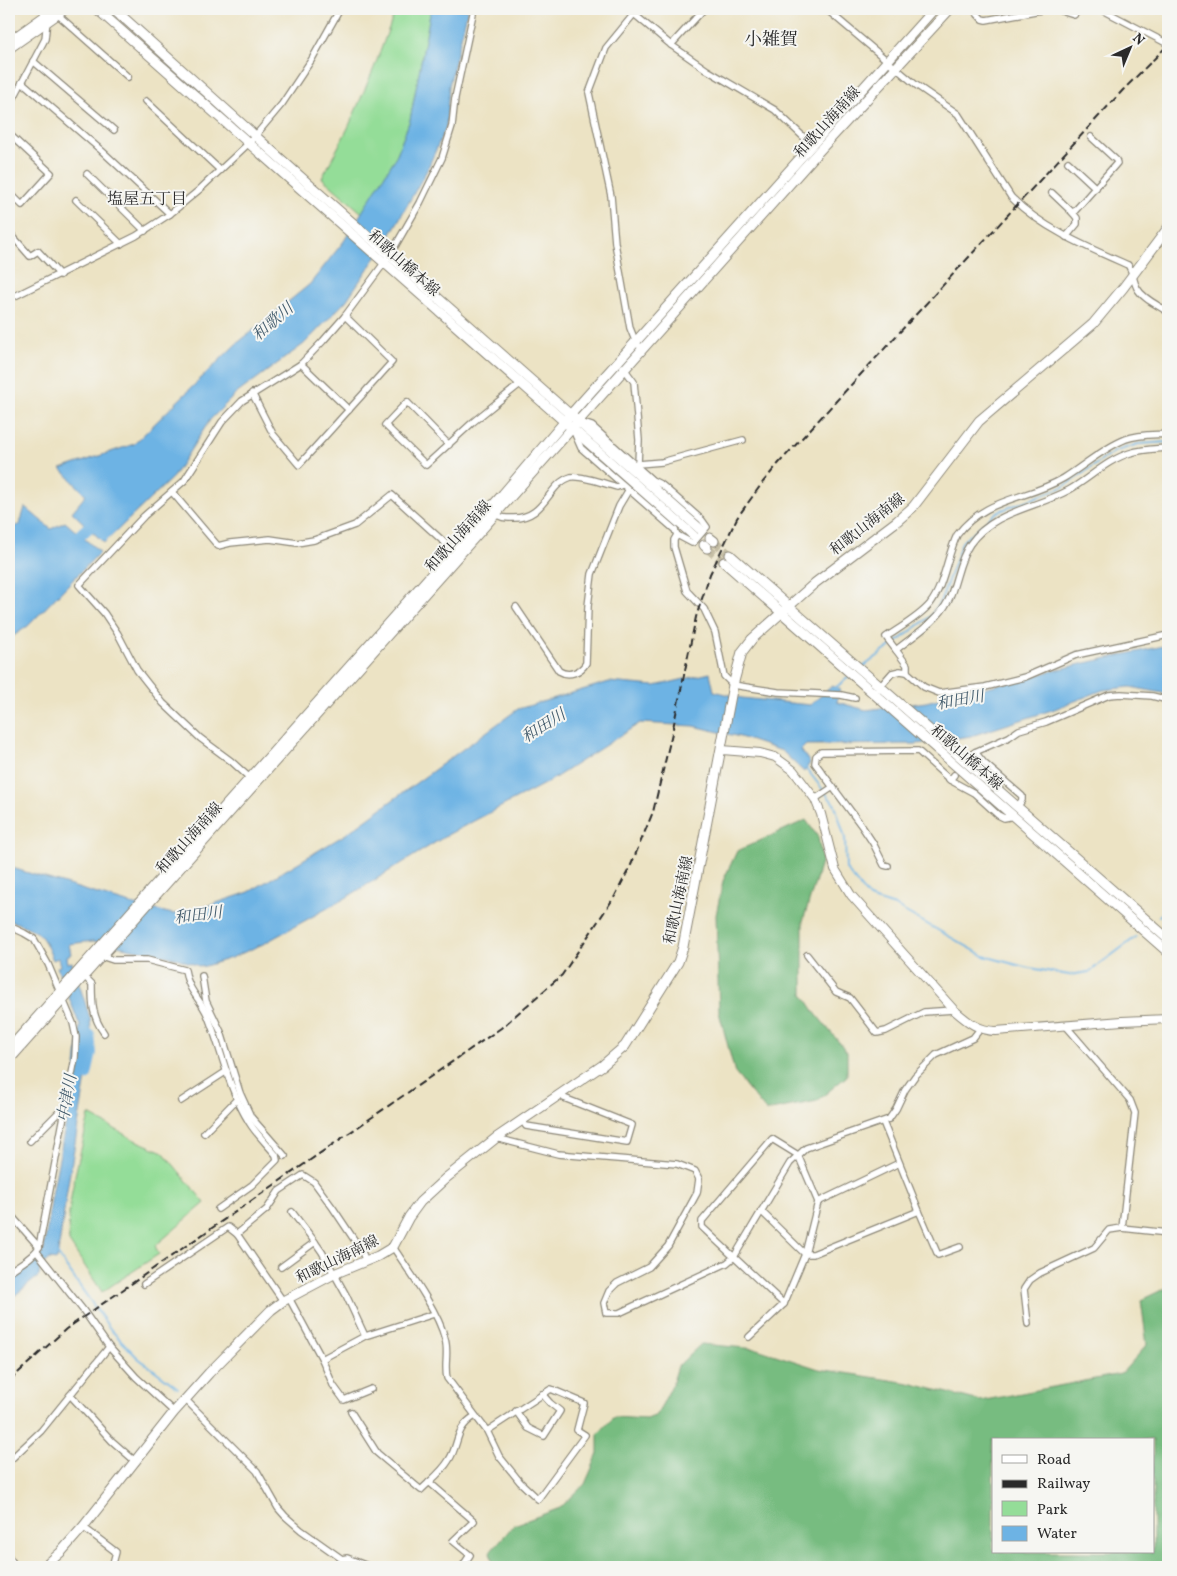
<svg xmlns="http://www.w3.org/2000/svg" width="1177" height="1576" font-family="Vollkorn,'Noto Serif JP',serif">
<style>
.green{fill:#94dd98;stroke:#608462}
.forest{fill:#77bc80;stroke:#517456;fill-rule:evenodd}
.water{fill:#6db3e4;stroke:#4c6f88}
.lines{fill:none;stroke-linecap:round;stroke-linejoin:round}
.stream{stroke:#6db3e4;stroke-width:2}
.river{stroke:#6db3e4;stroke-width:12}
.primary-tunnel{stroke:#c5bea5;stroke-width:9;stroke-dasharray:9 4.5;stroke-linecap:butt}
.minor-casing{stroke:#8c8778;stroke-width:8}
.tertiary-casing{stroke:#8c8778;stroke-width:10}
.secondary-casing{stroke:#8c8778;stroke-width:11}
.primary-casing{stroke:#8c8778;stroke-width:11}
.minor{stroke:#fff;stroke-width:5.5}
.tertiary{stroke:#fff;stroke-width:8}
.secondary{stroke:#fff;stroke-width:9}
.primary{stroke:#fff;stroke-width:9}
.rail{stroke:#2b2b2b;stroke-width:2;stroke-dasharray:8 4;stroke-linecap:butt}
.labels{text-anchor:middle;stroke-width:4;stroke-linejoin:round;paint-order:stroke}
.street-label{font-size:15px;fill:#2b2b2b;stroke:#f6f6f2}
.neighbourhood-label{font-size:16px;fill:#2b2b2b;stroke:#f6f6f2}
.water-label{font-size:16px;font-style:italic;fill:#425b6c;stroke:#f6f6f2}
.quarter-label{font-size:18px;fill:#2b2b2b;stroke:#f6f6f2}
</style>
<rect width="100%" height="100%" fill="#f6f6f2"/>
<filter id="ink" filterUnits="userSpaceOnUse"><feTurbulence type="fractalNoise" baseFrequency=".02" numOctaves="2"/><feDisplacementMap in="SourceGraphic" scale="10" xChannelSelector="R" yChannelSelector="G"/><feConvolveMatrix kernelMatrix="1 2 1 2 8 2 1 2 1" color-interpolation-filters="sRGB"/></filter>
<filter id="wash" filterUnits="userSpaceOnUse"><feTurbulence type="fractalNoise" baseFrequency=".0096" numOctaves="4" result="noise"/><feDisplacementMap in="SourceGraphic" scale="20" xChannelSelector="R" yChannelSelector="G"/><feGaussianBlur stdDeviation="1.12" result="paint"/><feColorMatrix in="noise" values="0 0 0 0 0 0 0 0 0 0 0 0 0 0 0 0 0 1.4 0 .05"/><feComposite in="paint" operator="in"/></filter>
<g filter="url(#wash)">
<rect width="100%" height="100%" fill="#ece3c4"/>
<!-- green -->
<g class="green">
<polygon points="396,9 431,9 410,120 396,157 362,213 322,178 348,128 374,68"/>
<path d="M 89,1115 L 135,1140 L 163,1152 L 205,1203 L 155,1246 L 159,1254 L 102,1292 L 69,1242 C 65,1202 81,1154 89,1115 Z"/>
</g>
<!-- forest -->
<g class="forest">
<polygon points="806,820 818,837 822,860 803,921 803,994 816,1014 847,1052 847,1076 817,1101 766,1111 735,1073 719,1012 716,915 723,881 737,851"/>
<path d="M 1168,1287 L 1168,1567 L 494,1567 L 490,1552 L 514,1525 L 560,1508 L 585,1484 L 598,1454 L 598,1434 L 614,1417 L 647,1419 L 657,1415 L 672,1385 L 678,1366 L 701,1344 L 757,1349 L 819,1369 L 909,1383 L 980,1401 L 1121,1374 L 1147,1345 L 1141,1300 ZM 993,1440 L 1153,1440 L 1153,1552 L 993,1552 Z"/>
</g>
<!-- water -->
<g class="water">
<polygon points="431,9 468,9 449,86 446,127 427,170 387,241 346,301 304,344 236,394 210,420 173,477 104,543 72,512 86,495 61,469 134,444 235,345 310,284 344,241 396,157 410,120"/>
<polygon points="25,507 51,529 65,522 100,552 28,626 9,639 9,530 20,524"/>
<path d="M 1168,645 L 1168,694 L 1130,687 L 1103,690 L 1052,710 L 971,736 L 917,744 L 806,745 L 801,750 L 810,763 L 804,772 L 782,751 L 740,737 L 694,726 L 640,723 L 550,781 L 449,834 L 344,899 L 263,944 L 231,958 L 202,967 L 176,958 L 93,941 L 69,944 L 71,954 L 67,956 L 68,963 L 72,962 L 90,1018 L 92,1043 L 68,1184 L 57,1260 L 49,1259 L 40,1267 L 39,1276 L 9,1300 L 9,1282 L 37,1261 L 44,1249 L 52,1194 L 75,1077 L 80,1026 L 57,967 L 60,966 L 58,958 L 53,960 C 40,929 39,932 9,920 L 9,867 L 127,903 L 173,914 L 187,913 L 249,892 L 346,834 L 518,709 L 609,682 L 655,686 L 710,673 L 714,691 L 742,698 L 810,705 L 832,686 L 840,689 L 837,702 L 866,710 L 926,702 L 1081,664 Z"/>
</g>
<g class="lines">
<!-- stream -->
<g class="stream">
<polyline points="9,519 17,529"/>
<polyline points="863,667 931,616 941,600 962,542 997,512 1063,487 1114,452 1138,444 1168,442"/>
<polyline points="835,688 849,677"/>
<polyline points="805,767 835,805 845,838 846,869 869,898 895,906 984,956 1025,967 1069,975 1089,972 1136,937"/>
<polyline points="1159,916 1168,909"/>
<polyline points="57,1254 111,1330 138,1358 178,1388"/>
</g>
<!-- river -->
<g class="river">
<polyline points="67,547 101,516"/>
<polyline points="86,1075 91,1053 89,1035"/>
</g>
</g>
</g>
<g filter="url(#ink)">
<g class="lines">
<!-- primary-tunnel -->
<g class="primary-tunnel">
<polyline points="714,541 730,555"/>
<polyline points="707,548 724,562"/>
</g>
<defs>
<g id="minor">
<polyline points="638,9 606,48 589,93 611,196 615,243 630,328 636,343 643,349"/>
<path d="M 826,9 L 916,85 L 958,114 L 1011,197 C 1041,228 1089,248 1128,265 C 1133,272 1133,280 1137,288 C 1143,299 1158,305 1168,312"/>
<polyline points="973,9 982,19 986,20 1046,9"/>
<polyline points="1048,9 1058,10 1074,15 1080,9"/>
<polyline points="1101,9 1168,44"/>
<polyline points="57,14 128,77"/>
<polyline points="634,14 671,45 707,70 775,110 813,146"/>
<polyline points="671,45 704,9"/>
<polyline points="33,61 114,130"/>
<polyline points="22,82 102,151 170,214"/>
<polyline points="146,101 220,170"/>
<polyline points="9,107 45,39 47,20"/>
<polyline points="9,134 51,173 22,205 9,192"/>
<polyline points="1068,162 1096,188"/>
<polyline points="87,174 145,231"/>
<polyline points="1052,193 1073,213"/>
<polyline points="76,200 121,244"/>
<polyline points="9,232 30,256 38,251 60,275"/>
<polyline points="1066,237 1077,224 1077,218 1073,213 1117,163 1116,160 1091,137"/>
<polyline points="9,299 136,236 170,214 199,190 250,142 282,104 312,59 340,9"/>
<polyline points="301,364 349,410"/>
<polyline points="623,367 634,382 639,440 638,464"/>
<polyline points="252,393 273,434 299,465 392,362 345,316"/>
<polyline points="574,432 581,448 675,530 677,535 692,543 694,542 707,527 702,520 662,485 652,480 592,426 583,423"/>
<polyline points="449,445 407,402 385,425 426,465 473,422 520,384"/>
<polyline points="636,467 638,464 662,462 743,440"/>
<polyline points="172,492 218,546 230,543 270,539 297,543 314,540 355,525 392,495 455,552"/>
<path d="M 494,513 C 500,518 505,518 512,518 C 546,519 547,484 571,477 C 580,475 606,484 617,487 L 622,485"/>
<polyline points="677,535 674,540 674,547 687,591 704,609 715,632 724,676 733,685 778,692 841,695 855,698"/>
<path d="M 516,607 L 559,671 C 569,677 581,672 586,663 L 588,606 L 592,574 L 619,506 L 628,491"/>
<path d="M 896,650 L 886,637 C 901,627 919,617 930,604 C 944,586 947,556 957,535 C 985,497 1027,500 1064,478 C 1085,465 1103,448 1126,439 C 1139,434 1155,435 1168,434"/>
<path d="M 907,672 L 907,665 L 896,650 C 913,636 938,621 948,601 C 957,583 958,561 970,544 C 993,511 1036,508 1069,490 C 1090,478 1107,460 1130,453 C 1143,449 1156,449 1168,448"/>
<polyline points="878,689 892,673 900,671 907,672 924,687 939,693 985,687 1025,677 1076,655 1168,635"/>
<polyline points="975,752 984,763 1022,796 1022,800 1017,808"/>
<polyline points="969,756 975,752 1009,737 1019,730 1046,722 1109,695 1121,694 1152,696 1168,700"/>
<polyline points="252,780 231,761 200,738 163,703 137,670 118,634 104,613 79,585 144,516 184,481 222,422 242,401 301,364 323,341 345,316 390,255 420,203 442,158 452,126 455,98 474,9"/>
<polyline points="950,780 974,793 998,815 1004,818 1009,817 1011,814"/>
<polyline points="815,799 833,787"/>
<polyline points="888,866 884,865 873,843 861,825 815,763 816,756 821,752 918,751 950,780 954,775"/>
<path d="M 9,926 L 24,933 L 34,939 L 48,964 L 73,1023 L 76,1037 L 75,1058 L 39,1247 C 33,1258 19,1264 9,1272"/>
<polyline points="807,955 836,992 850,998 877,1033 886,1031 924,1012 954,1010"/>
<path d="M 101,956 L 113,960 L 147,960 L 185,970 C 188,991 199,997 207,1014 C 222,1050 228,1089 249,1122 C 256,1134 267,1144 276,1155 L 277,1160 L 252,1185 L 218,1209"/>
<path d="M 84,976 L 92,984 C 92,1004 92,1016 104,1033"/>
<polyline points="202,976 206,1001 221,1032 240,1093 251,1117 285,1156"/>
<polyline points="1066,1026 1130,1100 1135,1113 1122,1228"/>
<polyline points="181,1101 227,1071"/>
<polyline points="522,1120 526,1126 627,1142 632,1125 564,1098 561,1093"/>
<polyline points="204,1133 237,1099"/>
<polyline points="496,1138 558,1154 677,1164 695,1171 699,1179 697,1193 668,1246 649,1267 617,1283 609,1291 604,1303 606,1313 619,1313 727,1263 734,1257 790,1163 806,1148 889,1119 896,1109 905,1090 915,1076 936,1055 973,1038 980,1029"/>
<polyline points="30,1141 58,1113 65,1111"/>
<polyline points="761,1211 805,1254 813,1254 919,1211 883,1122"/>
<polyline points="919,1211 938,1255 960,1247"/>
<polyline points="292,1212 315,1242"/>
<polyline points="9,1213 39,1247"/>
<path d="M 393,1247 C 409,1271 438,1311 445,1339 C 449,1352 444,1365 447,1378 L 487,1431 L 551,1389 L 584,1403 L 577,1430 L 585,1435 L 538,1499 L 520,1482 L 499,1456 L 487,1431"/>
<polyline points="281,1267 315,1242 322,1252 346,1295 365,1336 322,1359"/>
<polyline points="144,1284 228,1227 237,1234"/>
<polyline points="289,1298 322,1359 333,1385 344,1400 371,1389"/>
<polyline points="283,1301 237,1234 267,1209 279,1191 303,1175 314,1182 333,1208 361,1250 366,1261"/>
<polyline points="784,1304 702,1227 702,1221 772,1139 798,1155 818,1202"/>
<polyline points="1028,1324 1024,1289 1030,1280 1040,1273 1094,1248 1109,1230 1122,1228 1168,1233"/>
<polyline points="365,1336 434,1314"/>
<polyline points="749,1337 784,1304 805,1254 818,1202 899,1163"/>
<polyline points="109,1347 136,1377 174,1412"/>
<polyline points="70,1395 112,1441 136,1462"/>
<polyline points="186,1400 257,1471 278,1508 285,1516 301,1530 342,1559 347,1558 370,1567"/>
<polyline points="516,1411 528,1428 544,1436 560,1411 550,1403 542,1394"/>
<path d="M 351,1412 L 377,1453 L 421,1490 C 431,1480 442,1472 449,1460 C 460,1443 454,1429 475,1416"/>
<polyline points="9,1461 41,1431 109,1347 83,1310 37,1252"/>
<polyline points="429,1482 474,1521 453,1541 470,1555 462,1567"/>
<polyline points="83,1527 116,1552 112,1567"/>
<polyline points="9,1557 16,1567"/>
</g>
<g id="tertiary">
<polyline points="9,41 54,9"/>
<polyline points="9,49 66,9"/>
<path d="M 722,750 L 760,753 L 775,757 L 793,770 L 815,799 L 821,814 L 835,869 L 851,895 L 954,1010 C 967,1021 978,1031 996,1031 L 1122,1021 L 1168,1019"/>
</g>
<g id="secondary">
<polyline points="9,1049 503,494 571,414 934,9"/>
<polyline points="9,1060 819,151 950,9"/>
<polyline points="44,1567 61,1552 83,1527 174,1412 209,1373 271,1310 283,1301 334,1274 378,1256 393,1247 409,1217 420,1202 446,1178 496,1138 603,1065 625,1046 678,962 683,947 733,685 742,652 752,639 815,583 897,521 913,507 979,421 1093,324 1123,288 1168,228"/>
</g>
<g id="primary">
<polyline points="97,9 694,536"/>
<polyline points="114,9 312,187 700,529"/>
<polyline points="710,538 714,541"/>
<polyline points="704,545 707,548"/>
<polyline points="730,555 1168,939"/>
<polyline points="724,562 1168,952"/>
</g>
</defs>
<!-- minor casing -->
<use href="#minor" class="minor-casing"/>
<!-- tertiary casing -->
<use href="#tertiary" class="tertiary-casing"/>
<!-- secondary casing -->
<use href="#secondary" class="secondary-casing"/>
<!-- primary casing -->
<use href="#primary" class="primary-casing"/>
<!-- minor -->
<use href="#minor" class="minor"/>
<!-- tertiary -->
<use href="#tertiary" class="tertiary"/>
<!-- secondary -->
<use href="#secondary" class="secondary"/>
<!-- primary -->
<use href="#primary" class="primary"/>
<!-- rail -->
<polyline class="rail" points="9,1381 66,1329 501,1028 562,975 615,896 631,865 653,812 672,733 696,617 710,574 737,518 763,482 779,463 1123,90 1168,45"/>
</g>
</g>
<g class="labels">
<!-- street labels -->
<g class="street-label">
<text transform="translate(827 122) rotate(-48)" y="5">和歌山海南線</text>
<text transform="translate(404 263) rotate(42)" y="5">和歌山橋本線</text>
<text transform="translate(867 524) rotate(-38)" y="5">和歌山海南線</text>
<text transform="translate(458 536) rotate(-48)" y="5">和歌山海南線</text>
<text transform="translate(967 757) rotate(41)" y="5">和歌山橋本線</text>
<text transform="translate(189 838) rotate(-48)" y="5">和歌山海南線</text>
<text transform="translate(678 900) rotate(-78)" y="5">和歌山海南線</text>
<text transform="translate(337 1259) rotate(-26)" y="5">和歌山海南線</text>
</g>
<!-- neighbourhood labels -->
<g class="neighbourhood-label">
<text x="147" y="204">塩屋五丁目</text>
</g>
<!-- water labels -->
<g class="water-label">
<text transform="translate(272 321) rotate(-41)" y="6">和歌川</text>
<text transform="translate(960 699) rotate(-10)" y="6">和田川</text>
<text transform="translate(543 725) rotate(-32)" y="6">和田川</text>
<text transform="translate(198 914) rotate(-7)" y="6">和田川</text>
<text transform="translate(66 1098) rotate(-80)" y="6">中津川</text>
</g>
<!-- quarter labels -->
<g class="quarter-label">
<text x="771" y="45">小雑賀</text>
</g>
</g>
<!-- margin -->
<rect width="1177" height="1576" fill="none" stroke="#f6f6f2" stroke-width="30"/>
<!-- legend -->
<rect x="992" y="1438" width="162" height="115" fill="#f6f6f2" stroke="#a5a5a2"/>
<rect x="1002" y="1455" width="25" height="8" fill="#ffffff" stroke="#a5a5a2"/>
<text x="1037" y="1464" font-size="15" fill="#2b2b2b">Road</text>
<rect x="1002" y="1480" width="25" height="8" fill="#2b2b2b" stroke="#a5a5a2"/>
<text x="1037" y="1488" font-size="15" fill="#2b2b2b">Railway</text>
<rect x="1002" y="1501" width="25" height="15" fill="#94dd98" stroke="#a5a5a2"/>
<text x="1037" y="1514" font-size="15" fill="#2b2b2b">Park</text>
<rect x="1002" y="1526" width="25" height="15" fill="#6db3e4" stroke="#a5a5a2"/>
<text x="1037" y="1538" font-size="15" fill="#2b2b2b">Water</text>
<!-- north arrow -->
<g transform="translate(1130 48) rotate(44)" stroke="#f6f6f2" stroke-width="4" paint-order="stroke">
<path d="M0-4L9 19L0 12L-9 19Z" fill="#2b2b2b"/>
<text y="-8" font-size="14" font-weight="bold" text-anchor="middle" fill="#2b2b2b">N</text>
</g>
</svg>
